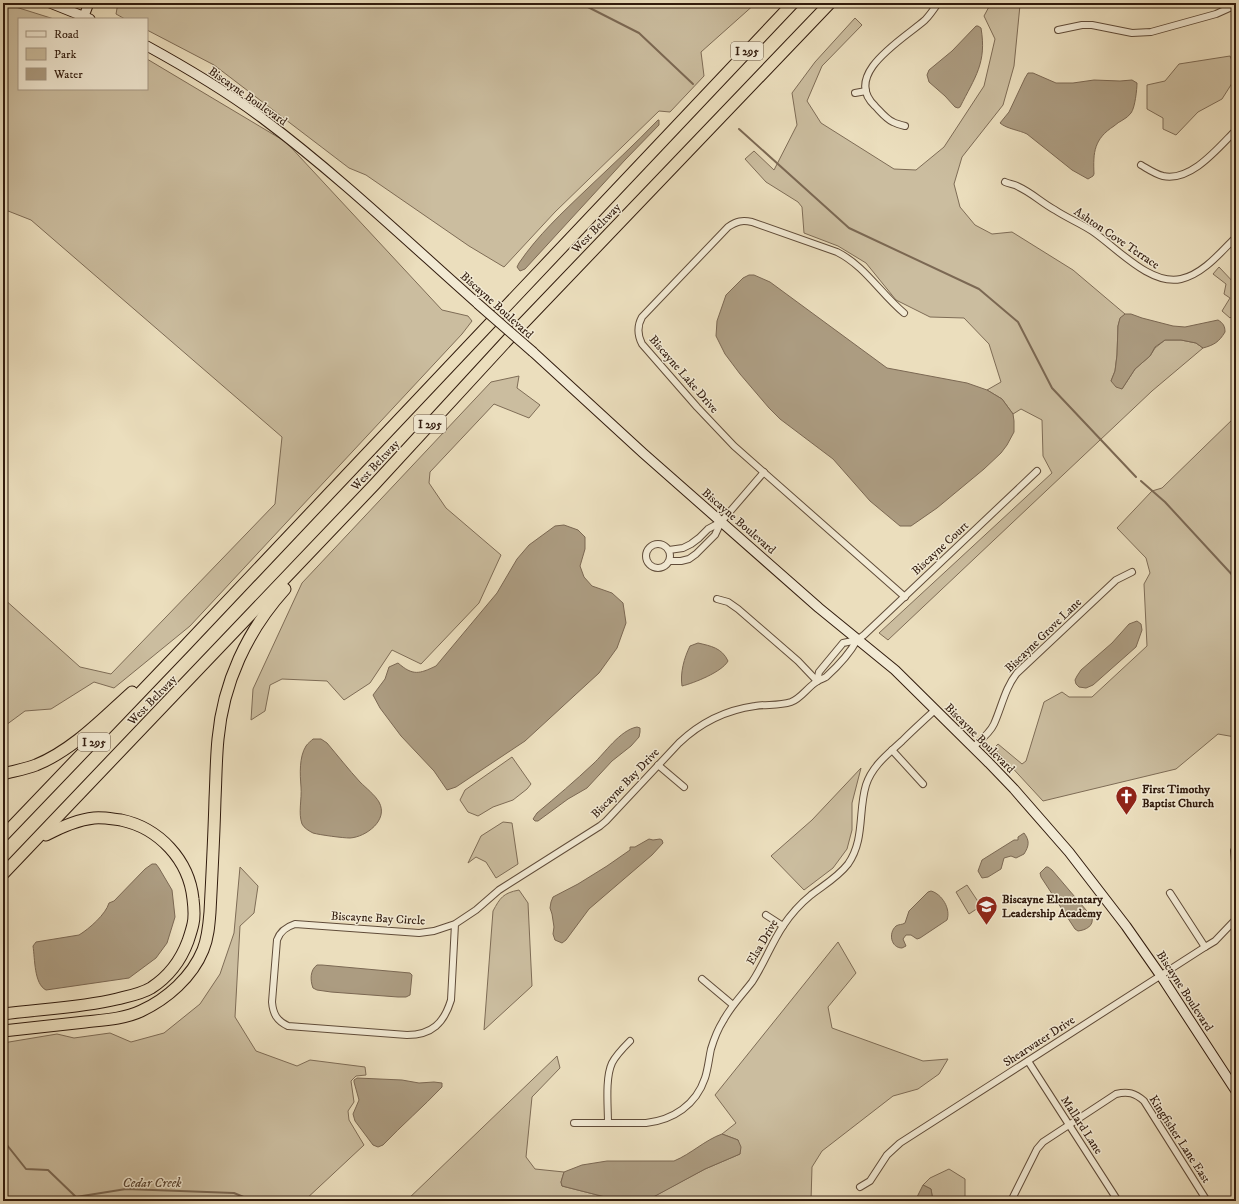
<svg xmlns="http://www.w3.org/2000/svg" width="1239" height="1204" font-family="'IM FELL DW Pica',serif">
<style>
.green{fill:#cbbd9f;stroke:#7e6c56}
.water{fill:#ac9c81;stroke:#7b6853}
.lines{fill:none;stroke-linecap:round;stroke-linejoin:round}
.stream{stroke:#7b6853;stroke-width:2}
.street-casing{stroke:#604c39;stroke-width:8}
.secondary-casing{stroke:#311b0d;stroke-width:11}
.highway-casing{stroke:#311b0d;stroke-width:13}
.street{stroke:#f2ead4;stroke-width:6}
.secondary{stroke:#f2ead4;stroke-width:9}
.highway{stroke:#ebdebd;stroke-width:11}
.secondary-bridge-casing{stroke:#311b0d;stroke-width:11;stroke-linecap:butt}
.secondary-bridge{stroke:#f2ead4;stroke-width:9}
.labels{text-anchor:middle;stroke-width:3;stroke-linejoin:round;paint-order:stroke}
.shield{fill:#f2ead4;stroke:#6b5949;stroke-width:1}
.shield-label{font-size:11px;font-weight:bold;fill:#311b0d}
.street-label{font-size:12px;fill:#311b0d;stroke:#f2ead4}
.poi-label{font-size:12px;font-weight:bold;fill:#311b0d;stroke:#f2ead4;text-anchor:start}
.water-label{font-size:13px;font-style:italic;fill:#5c4836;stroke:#f2ead4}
</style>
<rect width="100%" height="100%" fill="#ebdebd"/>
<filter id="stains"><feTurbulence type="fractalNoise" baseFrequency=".005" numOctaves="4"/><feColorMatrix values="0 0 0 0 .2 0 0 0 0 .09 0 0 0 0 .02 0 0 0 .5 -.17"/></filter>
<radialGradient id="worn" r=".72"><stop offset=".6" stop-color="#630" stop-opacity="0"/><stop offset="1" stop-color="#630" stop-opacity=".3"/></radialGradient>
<!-- green -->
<g class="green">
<polygon points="3,3 54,19 19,19 19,89 147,89 147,59 286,142 442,310 468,316 472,321 462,334 190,626 114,688 94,682 51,709 25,711 6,725 3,726 3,598 80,667 111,674 275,504 282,437 31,220 3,209"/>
<polygon points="118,3 756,3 701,52 704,76 670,112 659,111 555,212 504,267 469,246 366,175 349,168 214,65 147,30 147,19 125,19 116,14"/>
<polygon points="991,3 1022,3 1020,5 1014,66 1003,105 962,157 954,184 960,207 975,225 992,234 1012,232 1073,270 1125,314 1120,319 1118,326 1117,355 1115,371 1111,381 1122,389 1135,369 1150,356 1155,348 1165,340 1181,340 1196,343 1203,348 1152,391 888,640 879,633 1052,473 1043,456 1042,420 1021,409 1013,414 1002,399 987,390 1001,382 989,344 964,318 930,317 896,300 866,263 838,246 804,233 802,207 798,202 766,182 745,159 754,151 774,170 797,125 792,93 815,62 855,18 862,25 822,66 807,101 821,123 894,169 916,170 944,147 984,86 995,39 984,16"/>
<polygon points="1230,56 1236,68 1236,77 1222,99 1198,112 1176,135 1163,129 1163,118 1147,109 1147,85 1165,81 1179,64"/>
<polygon points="1219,267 1236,285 1236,313 1230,318 1222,311 1230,298 1224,294 1226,284 1213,274"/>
<polygon points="519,376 517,388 540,405 529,418 494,404 430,472 429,483 446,508 501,555 479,603 421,664 392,650 370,683 344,700 327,681 282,679 270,685 265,711 251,720 253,689 302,583 491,382"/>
<polygon points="1236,416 1236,739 1235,737 1218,734 1176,769 1043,801 994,748 998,744 1022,764 1026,761 1044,702 1062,692 1069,697 1092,697 1147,646 1144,584 1150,573 1146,558 1117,528 1152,491 1162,488"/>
<polygon points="512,757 531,784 527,789 513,800 493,807 478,816 468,812 460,800 465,790"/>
<polygon points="861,768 852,803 852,830 847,849 833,868 804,890 771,856 812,820"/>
<polygon points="503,822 512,823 518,864 496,878 486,862 476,857 468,863 481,836"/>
<polygon points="240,867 258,886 254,913 240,926 235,1017 256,1051 297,1066 310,1060 365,1067 366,1075 356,1076 351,1081 354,1102 348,1111 349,1120 364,1145 304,1201 3,1201 3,1043 57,1034 74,1038 110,1033 131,1042 164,1033 200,1004 220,974 234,933"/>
<polygon points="967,885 981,906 969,914 956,892"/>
<path d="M 519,890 L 528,903 L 532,986 L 484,1030 L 493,911 C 500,898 503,893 519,890 Z"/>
<polygon points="838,942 856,973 828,1007 832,1028 923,1061 948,1059 939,1074 918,1089 893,1096 822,1151 812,1167 811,1201 645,1201 705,1169 740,1154 738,1140 722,1134 736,1123 715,1095"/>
<polygon points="557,1056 560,1068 532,1097 526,1157 535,1169 564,1172 561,1182 562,1186 621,1201 406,1201"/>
<polygon points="949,1169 965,1179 965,1201 933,1201 931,1189 923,1185 930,1178"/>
</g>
<!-- water -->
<g class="water">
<path d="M 976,26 L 978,26 L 981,28 C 987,63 975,77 960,107 L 958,108 L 955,107 L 945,96 L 929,82 L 927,75 L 929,70 L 952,51 Z"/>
<path d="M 1028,73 L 1033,73 L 1056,83 L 1073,83 L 1094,80 L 1120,81 L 1132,80 L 1137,83 C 1137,89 1135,108 1131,113 C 1127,119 1119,121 1114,126 C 1094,139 1093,152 1094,174 L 1093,176 L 1088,179 L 1072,170 L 1027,134 C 1019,130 1007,129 1000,123 L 1009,112 L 1025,78 Z"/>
<path d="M 658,120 L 659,120 L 659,125 L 625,160 L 525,269 L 520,271 L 517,267 L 519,263 C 538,235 563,212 587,189 C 611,166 635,144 658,120 Z"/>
<polygon points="749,275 754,275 770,282 887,368 967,383 987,390 1002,399 1013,414 1014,421 1014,432 1007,445 1001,453 984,469 937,508 911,526 900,526 870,501 833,459 780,419 769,408 740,374 725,354 716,336 717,321 726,295 743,278"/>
<path d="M 1125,314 L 1131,314 L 1142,318 L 1173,326 L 1185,327 L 1218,320 C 1223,323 1225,326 1225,332 C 1219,342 1214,345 1203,348 L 1196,343 L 1181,340 L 1165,340 L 1155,347 L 1150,356 L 1135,369 L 1122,389 L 1116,387 L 1111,381 L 1115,371 L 1117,355 L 1118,326 L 1120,318 Z"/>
<path d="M 564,525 L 578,530 L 585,537 L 585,549 L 580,566 L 584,577 L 592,586 L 612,593 L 623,603 L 626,623 L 617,648 L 599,673 L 525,741 L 456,787 L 447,790 L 434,771 L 401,736 L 380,708 L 373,695 L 385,679 L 389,667 L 398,663 C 413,676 419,674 436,666 L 497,593 L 517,559 L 529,545 L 555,526 Z"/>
<polygon points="1137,621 1141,624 1142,630 1136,647 1093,685 1086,688 1079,687 1076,684 1075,680 1077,676 1081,670 1112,643 1129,624"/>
<path d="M 698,643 C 711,646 722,648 728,661 C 722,672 694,683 682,686 C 680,673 684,658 690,646 Z"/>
<path d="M 637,727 L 640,728 L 640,732 L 639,737 L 631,746 L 612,761 L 587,788 L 568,799 L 538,821 L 535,821 L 533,819 L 537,813 C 556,797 575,781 593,764 C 605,753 620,730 637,727 Z"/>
<path d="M 313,739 L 321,739 L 327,743 C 338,756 349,770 360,782 C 366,788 375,795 379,802 C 389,820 366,837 350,838 C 343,838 320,835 313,833 C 309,831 304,828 302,824 C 298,813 302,799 301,787 C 300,774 299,757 306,746 C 308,743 311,741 313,739 Z"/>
<path d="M 1024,833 C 1030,841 1029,846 1024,854 L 1016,858 L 1011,856 L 1004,858 L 1001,869 L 988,877 L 982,878 L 978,871 L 982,860 L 1014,840 L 1018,840 L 1018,837 Z"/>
<polygon points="649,839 653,840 660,839 662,840 663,843 652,855 589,909 566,940 562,943 555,940 553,934 554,927 552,914 550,908 551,902 553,897 578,884 607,866 630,850 630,847 635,847"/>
<path d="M 152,864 L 156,864 L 159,868 L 172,890 L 175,917 L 167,943 L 156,958 L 129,978 L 46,990 C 34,984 35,959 33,946 L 36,942 L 79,935 C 89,929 106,914 109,903 L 114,901 L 145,869 Z"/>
<path d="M 1046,867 L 1048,867 L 1052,870 L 1092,917 C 1094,926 1086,930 1078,931 L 1075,929 L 1041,877 L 1040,873 Z"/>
<path d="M 931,891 C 942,894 951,909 947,920 L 920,938 L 917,939 L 911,935 L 906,935 L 903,939 L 906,946 L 902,948 C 891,948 888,933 896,926 C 899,924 902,925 905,923 L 909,911 L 928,892 Z"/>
<path d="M 317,965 L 322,965 L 410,973 L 412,975 L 410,995 L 406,997 L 398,997 L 331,992 L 317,990 L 313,988 C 310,980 310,970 317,965 Z"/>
<path d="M 357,1078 L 402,1080 L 419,1083 L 434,1082 L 442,1083 L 442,1087 C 423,1107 402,1125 383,1145 L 378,1147 L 373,1145 L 355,1121 L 353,1114 L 359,1100 L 354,1082 L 354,1080 Z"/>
<path d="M 722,1134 L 738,1140 L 741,1147 L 740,1154 L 705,1169 L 646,1201 L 621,1201 L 562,1186 L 561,1182 L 564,1172 L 582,1165 L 607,1161 L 674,1161 C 691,1154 705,1140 722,1134 Z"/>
<polygon points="923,1185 931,1189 933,1201 915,1201"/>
</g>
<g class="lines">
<!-- stream -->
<g class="stream">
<polyline points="580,3 639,33 693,84"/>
<polyline points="739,129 849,228 979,289 1018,322 1052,388 1136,477"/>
<polyline points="1141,481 1165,502 1236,579"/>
<polyline points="3,1140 26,1169 48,1170 76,1197 126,1189 234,1193 253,1201"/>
</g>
<defs>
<g id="street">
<polyline points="1058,30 1082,25 1092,25 1132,33 1151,32 1216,14 1236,5"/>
<polyline points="855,93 866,91"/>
<path d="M 905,126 C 901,125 897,124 893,122 C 886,119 880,111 875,106 C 841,74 905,38 925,20 C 930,15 934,9 938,3"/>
<path d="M 1141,165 C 1148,169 1155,174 1163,176 C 1191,182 1218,148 1236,130"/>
<path d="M 1005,182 C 1009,184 1015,184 1019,187 C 1032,193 1042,203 1055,210 C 1067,218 1080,223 1092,231 C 1116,247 1150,286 1181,279 C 1203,274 1220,253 1236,237"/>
<path d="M 904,313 C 880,293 865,266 837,252 L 752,222 C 742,220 737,221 728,227 L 642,317 C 637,326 637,334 642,344 L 697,407 L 734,446 L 905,597"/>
<circle cx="658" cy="556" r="12"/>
<polyline points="669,550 683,548 691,544 699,538 708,529 721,522"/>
<polyline points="670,561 681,561 689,559 696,554 715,535 721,522 764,472"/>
<polyline points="717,599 728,602 738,609 798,661 817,681"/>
<polyline points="817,681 819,672 843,643 857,640 864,635 1037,471"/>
<path d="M 973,747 C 981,740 990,733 994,724 C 1002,706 1005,688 1017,673 L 1116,580 L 1132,572"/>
<polyline points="892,750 923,784"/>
<polyline points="658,765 684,787"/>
<polyline points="1234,851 1235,863 1236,865"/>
<polyline points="1170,893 1205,947"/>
<polyline points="766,915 783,926"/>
<path d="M 455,924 L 451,1000 C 444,1023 432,1035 407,1035 L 288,1026 C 277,1021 273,1014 272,1002 L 277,940 C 280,931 286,927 295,924 L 419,933 L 434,931 L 455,924 L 476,910 L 499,890 L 600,826 L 606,821 L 679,743 C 700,723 726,710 755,706 C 767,704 779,706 791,702 C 802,698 808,686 818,681 C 820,679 823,679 826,677 C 837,667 850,653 857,640"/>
<polyline points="702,979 733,1005"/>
<polyline points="1028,1061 1118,1201"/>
<path d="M 574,1123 L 646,1123 C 673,1120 696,1105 705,1078 C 708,1069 709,1058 711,1049 C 714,1039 718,1029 723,1021 C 731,1006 742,995 752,982 C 764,964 771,944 783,926 C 791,914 800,904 811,895 C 824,885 838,877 848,864 C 865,840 858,811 866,785 C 872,766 888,754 902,741 C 913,730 924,720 935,710"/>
<path d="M 608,1123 C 608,1107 605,1078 612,1063 C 616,1055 623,1048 630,1041"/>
<polyline points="860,1187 870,1181 887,1155 900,1143 1205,947 1215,941 1236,919"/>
<path d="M 1011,1201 L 1037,1149 L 1043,1142 L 1116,1094 C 1128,1091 1135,1093 1144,1101 L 1207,1201"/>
</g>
<g id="secondary">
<polyline points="50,3 90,19"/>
<polyline points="84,16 89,3"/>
<path d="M 147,46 C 187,68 226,91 262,118 C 338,175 407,241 478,304"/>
<polyline points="533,352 643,453 819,608 895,670 989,763 1014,789 1069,852 1126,926 1161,976 1236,1091"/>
</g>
<g id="highway">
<path d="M 3,774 C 14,771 25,769 36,765 C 73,750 103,718 132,692"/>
<polyline points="3,836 184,647 793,3"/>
<polyline points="3,874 374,485 513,334 830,3"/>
<path d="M 3,1014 C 41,1009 79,1008 117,999 C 129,996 141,994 151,988 C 168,977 181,960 188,941 C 190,935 192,929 193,924 C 195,916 194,907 193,899 C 189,860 159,828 121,820 C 112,819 103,817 94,818 C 76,820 61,827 46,835"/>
<path d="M 3,1031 C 30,1028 57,1025 85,1022 C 103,1020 124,1019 141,1011 C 167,999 192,977 203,950 C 208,938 209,925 210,912 C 212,874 214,837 215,799 C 216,779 216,759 218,739 C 223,683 247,631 285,589"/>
</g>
</defs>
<!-- street casing -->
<use href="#street" class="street-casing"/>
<!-- secondary casing -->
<use href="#secondary" class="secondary-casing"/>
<!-- highway casing -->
<use href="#highway" class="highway-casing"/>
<!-- street -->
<use href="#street" class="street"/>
<!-- secondary -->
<use href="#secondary" class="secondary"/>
<!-- highway -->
<use href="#highway" class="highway"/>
<defs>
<polyline id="secondary-bridge" points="478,304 533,352"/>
</defs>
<!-- secondary-bridge casing -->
<use href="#secondary-bridge" class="secondary-bridge-casing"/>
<!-- secondary-bridge -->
<use href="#secondary-bridge" class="secondary-bridge"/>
</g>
<!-- icons -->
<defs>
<symbol id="church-pin" viewBox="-11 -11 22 30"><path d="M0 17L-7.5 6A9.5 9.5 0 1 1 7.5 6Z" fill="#8f2418" stroke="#f2ead4"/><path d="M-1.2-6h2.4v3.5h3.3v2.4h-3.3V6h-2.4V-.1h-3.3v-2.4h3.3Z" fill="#fff"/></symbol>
<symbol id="school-pin" viewBox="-11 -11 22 30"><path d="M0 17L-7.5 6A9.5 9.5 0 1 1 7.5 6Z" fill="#8f2418" stroke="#f2ead4"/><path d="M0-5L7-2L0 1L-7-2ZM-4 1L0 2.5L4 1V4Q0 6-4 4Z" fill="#fff"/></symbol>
</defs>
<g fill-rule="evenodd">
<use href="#church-pin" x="1114" y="784" width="25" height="34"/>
<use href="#school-pin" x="974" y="894" width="25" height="34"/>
</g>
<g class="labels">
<!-- shield labels -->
<g class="shield">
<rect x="731" y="42" width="32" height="18" rx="3"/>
<rect x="414" y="415" width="32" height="18" rx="3"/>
<rect x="78" y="733" width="32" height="18" rx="3"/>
</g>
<g class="shield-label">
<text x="747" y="55">I 295</text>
<text x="430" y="428">I 295</text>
<text x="94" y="746">I 295</text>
</g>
<!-- street labels -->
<g class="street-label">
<text transform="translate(248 96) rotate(35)" y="4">Biscayne Boulevard</text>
<text transform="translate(596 228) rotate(-46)" y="4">West Beltway</text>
<text transform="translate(1117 238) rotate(34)" y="4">Ashton Cove Terrace</text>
<text transform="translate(497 305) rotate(42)" y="4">Biscayne Boulevard</text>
<text transform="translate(684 374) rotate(49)" y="4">Biscayne Lake Drive</text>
<text transform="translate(375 465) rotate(-47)" y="4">West Beltway</text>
<text transform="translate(739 521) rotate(41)" y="4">Biscayne Boulevard</text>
<text transform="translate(940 548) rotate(-43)" y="4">Biscayne Court</text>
<text transform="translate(1043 635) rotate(-44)" y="4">Biscayne Grove Lane</text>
<text transform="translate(152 700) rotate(-46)" y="4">West Beltway</text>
<text transform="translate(980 738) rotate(45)" y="4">Biscayne Boulevard</text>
<text transform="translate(625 783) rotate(-46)" y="4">Biscayne Bay Drive</text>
<text transform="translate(378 918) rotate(3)" y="4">Biscayne Bay Circle</text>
<text transform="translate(762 942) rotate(-60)" y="4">Elsa Drive</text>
<text transform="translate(1185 991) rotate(57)" y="4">Biscayne Boulevard</text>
<text transform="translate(1039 1041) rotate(-33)" y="4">Shearwater Drive</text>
<text transform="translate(1082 1125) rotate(57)" y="4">Mallard Lane</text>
<text transform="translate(1180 1139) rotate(57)" y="4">Kingfisher Lane East</text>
</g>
<!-- poi labels -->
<g class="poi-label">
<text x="1142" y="793">First Timothy<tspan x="1142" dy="14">Baptist Church</tspan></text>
<text x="1002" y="903">Biscayne Elementary<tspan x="1002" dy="14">Leadership Academy</tspan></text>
</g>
<!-- water labels -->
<g class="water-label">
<text x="152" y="1187">Cedar Creek</text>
</g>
</g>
<!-- margin -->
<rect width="1239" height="1204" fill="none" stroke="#ebdebd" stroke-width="16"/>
<rect x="4" y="4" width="1231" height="1196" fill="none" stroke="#311b0d" stroke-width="2"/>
<rect x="8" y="8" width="1223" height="1188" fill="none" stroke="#311b0d"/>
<!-- legend -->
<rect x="18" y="18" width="130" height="72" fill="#f2ead4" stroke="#a59784"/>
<rect x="26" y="31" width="20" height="6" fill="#f2ead4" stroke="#a59784"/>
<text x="54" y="38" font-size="12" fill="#311b0d">Road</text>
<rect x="26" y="48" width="20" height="12" fill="#cbbd9f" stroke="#a59784"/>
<text x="54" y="58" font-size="12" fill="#311b0d">Park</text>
<rect x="26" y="68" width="20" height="12" fill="#ac9c81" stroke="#a59784"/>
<text x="54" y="78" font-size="12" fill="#311b0d">Water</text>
<rect width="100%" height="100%" filter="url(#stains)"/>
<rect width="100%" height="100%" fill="url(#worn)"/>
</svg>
